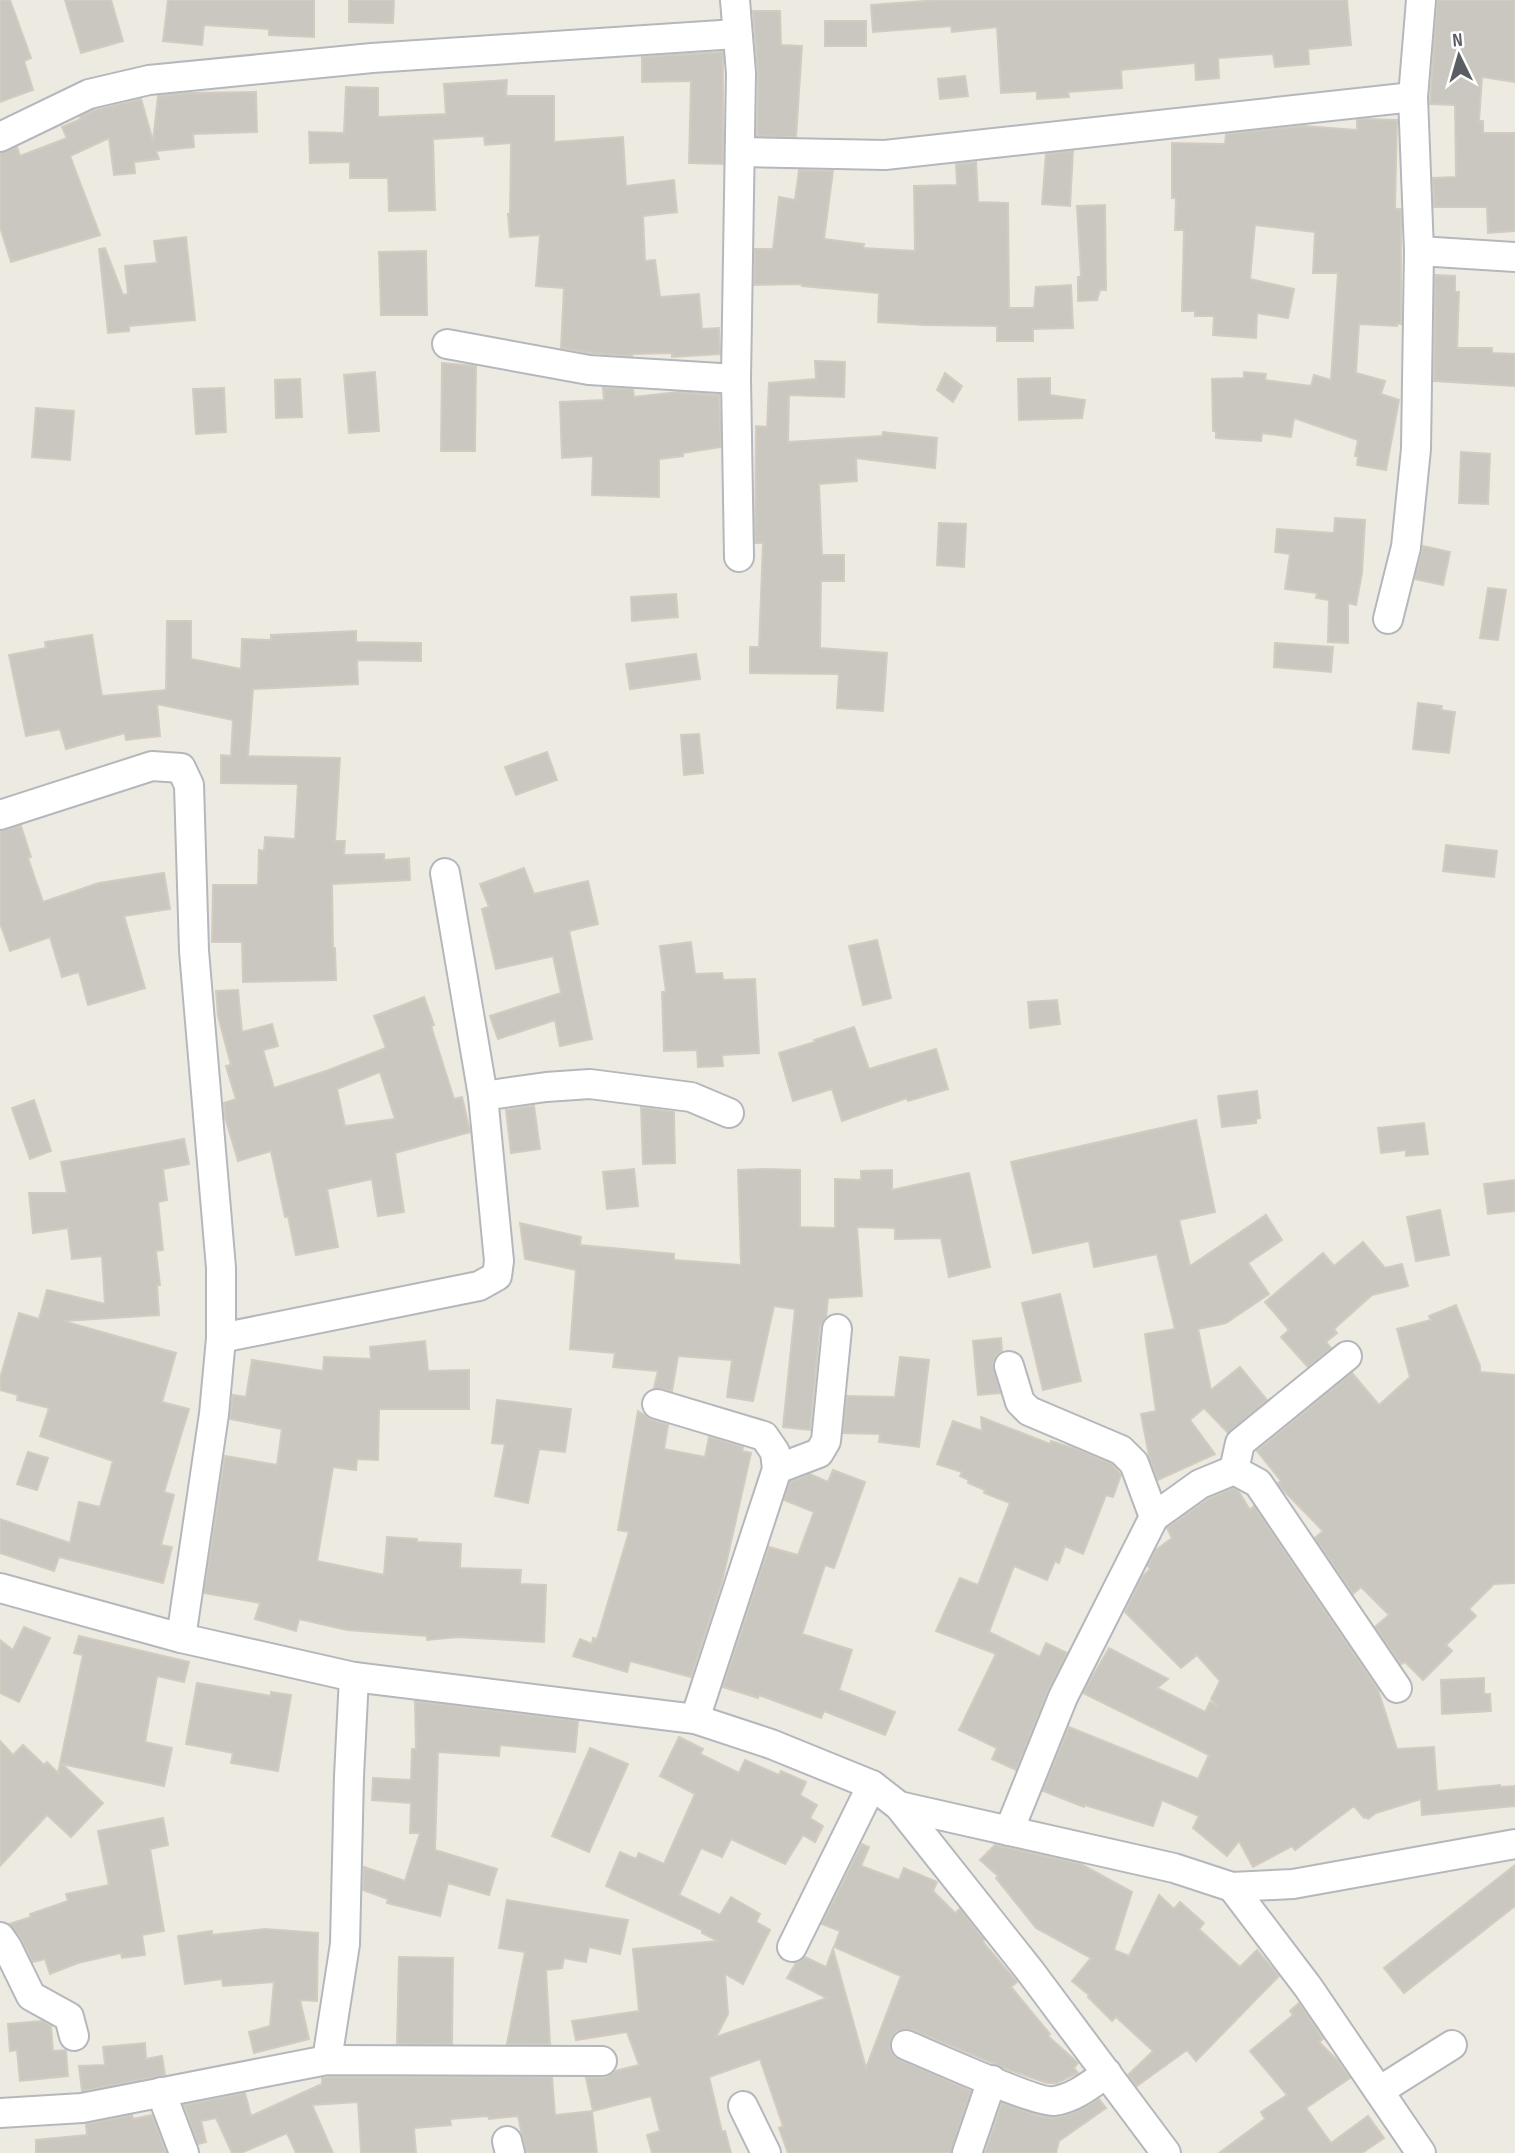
<svg xmlns="http://www.w3.org/2000/svg" width="1515" height="2153" font-family="'Sofia Sans Condensed',sans-serif">
<style>
.building{fill:#cac7c1;stroke:#d2ccc0;stroke-width:2;fill-rule:evenodd}
.lines{fill:none;stroke-linecap:round;stroke-linejoin:round}
.minor-casing{stroke:#b4b8bc;stroke-width:32}
.minor{stroke:#fff;stroke-width:28}
</style>
<rect width="100%" height="100%" fill="#edebe1"/>
<!-- building -->
<g class="building">
<polygon points="0,0 10,0 31,58 24,61 33,90 0,102"/>
<polygon points="65,0 111,0 123,41 81,53"/>
<polygon points="168,0 314,0 314,37 269,35 269,29 204,25 202,45 163,41"/>
<polygon points="349,0 394,0 393,23 349,22"/>
<polygon points="938,0 1347,0 1351,45 1308,49 1309,64 1275,67 1273,54 1218,58 1219,78 1196,80 1195,63 1121,70 1122,88 1068,92 1069,97 1037,99 1037,91 1001,93 997,27 952,32 951,26 873,32 871,5"/>
<polygon points="1437,0 1515,0 1515,82 1482,77 1479,121 1483,121 1483,133 1515,133 1515,231 1488,233 1487,207 1434,207 1433,178 1456,177 1455,105 1430,104"/>
<polygon points="753,11 780,11 781,45 802,46 796,137 757,136 758,73"/>
<rect x="825" y="21" width="41" height="25"/>
<polygon points="723,52 723,164 689,163 691,81 642,82 642,57"/>
<polygon points="965,76 968,96 940,99 938,79"/>
<polygon points="507,80 506,96 554,96 554,142 623,137 626,186 674,180 677,212 643,216 645,261 655,260 660,297 699,294 702,329 719,328 720,354 672,357 672,353 632,354 632,356 591,353 561,348 564,288 536,286 540,235 510,237 508,214 510,214 511,143 485,145 484,136 433,139 435,210 389,211 388,178 350,178 350,162 310,163 309,132 344,133 346,87 378,88 378,117 446,114 444,84"/>
<polygon points="256,92 257,132 193,134 194,147 156,151 159,159 134,162 135,173 114,175 109,138 70,156 100,235 11,262 0,227 0,153 17,147 20,156 67,138 62,127 81,119 80,117 95,110 141,99 153,141 158,96 189,93"/>
<polygon points="1365,119 1397,120 1395,209 1401,209 1401,324 1397,323 1397,326 1359,324 1356,373 1385,381 1381,394 1399,400 1386,470 1357,465 1358,456 1355,456 1358,440 1294,418 1291,437 1262,433 1261,441 1216,438 1216,431 1213,431 1212,379 1244,378 1244,372 1266,374 1265,380 1311,386 1314,375 1331,380 1338,273 1313,273 1315,232 1255,225 1250,279 1294,289 1288,318 1257,313 1256,338 1213,335 1214,316 1195,316 1195,311 1182,311 1184,230 1175,230 1176,198 1172,198 1172,143 1225,144 1226,134 1304,126 1357,130 1357,120"/>
<polygon points="1073,151 1070,206 1042,204 1046,154"/>
<polygon points="976,162 978,202 1008,203 1009,308 1034,308 1036,287 1071,285 1073,328 1033,329 1033,341 997,341 997,326 925,325 878,322 879,293 802,286 802,284 754,285 755,249 773,249 779,197 795,200 799,170 833,171 824,239 864,244 863,248 915,251 914,186 957,185 956,164"/>
<polygon points="1105,205 1106,290 1100,290 1097,300 1078,301 1078,277 1081,277 1077,206"/>
<polygon points="186,237 195,320 129,326 129,331 108,333 99,249 105,248 123,295 128,294 125,266 157,263 154,241"/>
<polygon points="426,251 427,315 381,315 379,252"/>
<polygon points="1435,275 1455,276 1455,292 1459,292 1457,348 1492,348 1492,353 1515,354 1515,386 1434,381"/>
<polygon points="815,361 845,362 844,397 789,395 788,442 882,436 883,432 937,438 935,468 856,458 857,481 819,484 822,555 844,555 844,581 821,581 820,648 887,653 883,711 837,708 839,674 750,673 750,647 759,647 763,543 755,543 756,426 767,427 769,383 816,379"/>
<polygon points="442,363 476,366 475,451 441,451"/>
<polygon points="375,372 379,431 349,433 344,375"/>
<polygon points="945,373 962,386 953,402 937,390"/>
<polygon points="1050,378 1050,395 1085,400 1082,418 1019,420 1018,379"/>
<polygon points="300,379 302,417 276,418 275,380"/>
<polygon points="224,388 226,432 196,434 193,389"/>
<polygon points="603,388 633,389 634,397 678,392 719,395 721,447 683,453 683,456 659,459 659,497 592,495 593,456 562,458 560,402 604,400"/>
<polygon points="36,408 74,411 70,460 32,457"/>
<polygon points="1461,452 1490,454 1488,504 1459,503"/>
<polygon points="1335,518 1365,520 1362,573 1356,605 1348,603 1348,643 1328,642 1329,600 1316,598 1317,593 1285,589 1290,554 1275,552 1277,529 1334,533"/>
<polygon points="939,523 966,524 964,567 937,565"/>
<polygon points="1423,546 1450,552 1443,585 1415,579"/>
<polygon points="1488,588 1506,590 1498,640 1480,638"/>
<polygon points="676,594 678,617 632,621 631,597"/>
<polygon points="167,621 191,621 191,659 241,669 242,639 271,640 271,635 356,631 356,642 421,643 421,661 357,660 358,684 253,689 248,756 340,758 335,841 345,841 344,855 384,854 384,860 409,858 410,880 332,884 333,948 335,948 336,980 243,982 242,942 212,942 213,885 258,885 259,850 264,851 265,837 295,839 298,784 221,783 221,755 231,756 233,720 157,704 160,736 126,740 125,733 66,749 60,729 26,736 9,655 46,648 45,642 92,635 102,696 166,690"/>
<polygon points="1275,643 1333,647 1331,672 1274,667"/>
<polygon points="696,654 700,679 630,689 626,664"/>
<polygon points="1418,703 1442,706 1441,710 1455,712 1449,753 1413,749"/>
<polygon points="699,734 703,773 684,775 681,735"/>
<polygon points="547,752 557,780 516,795 505,767"/>
<polygon points="21,826 31,857 28,858 43,902 99,883 164,873 170,909 124,916 145,988 88,1005 79,972 62,977 50,937 10,951 0,923 0,831"/>
<polygon points="1446,845 1497,851 1494,877 1443,871"/>
<polygon points="524,868 534,894 588,881 598,924 569,931 592,1039 560,1046 555,1020 498,1039 490,1016 561,993 553,956 496,969 482,909 489,907 480,884"/>
<polygon points="877,940 891,998 863,1005 849,946"/>
<polygon points="691,942 695,974 722,973 723,980 755,979 759,1053 722,1055 723,1066 698,1067 697,1050 664,1051 662,992 666,992 660,946"/>
<path d="M 238,990 L 242,1032 L 272,1024 L 278,1046 L 263,1050 L 274,1088 L 326,1071 L 386,1048 L 374,1016 L 424,997 L 434,1025 L 431,1026 L 454,1099 L 462,1097 L 470,1132 L 395,1153 L 404,1212 L 378,1216 L 372,1179 L 327,1189 L 338,1247 L 296,1255 L 288,1216 L 285,1217 L 271,1151 L 238,1161 L 225,1117 L 224,1103 L 236,1099 L 226,1066 L 231,1065 L 218,1016 L 216,991 ZM 380,1072 L 395,1119 L 345,1126 L 337,1089 Z"/>
<polygon points="1057,1000 1060,1024 1030,1028 1028,1002"/>
<polygon points="854,1027 869,1069 936,1049 948,1089 908,1101 907,1098 842,1121 832,1089 793,1101 779,1053 815,1042 814,1040"/>
<polygon points="1257,1091 1260,1118 1256,1119 1256,1123 1222,1127 1218,1096"/>
<polygon points="34,1100 51,1151 30,1159 12,1108"/>
<polygon points="534,1106 540,1149 511,1153 506,1110"/>
<polygon points="641,1107 674,1112 675,1163 643,1164"/>
<polygon points="1196,1120 1215,1212 1179,1220 1190,1266 1266,1215 1282,1240 1248,1263 1269,1294 1226,1323 1198,1329 1211,1390 1240,1367 1267,1400 1228,1433 1204,1408 1190,1420 1215,1454 1158,1480 1149,1456 1141,1414 1156,1411 1145,1334 1175,1329 1157,1254 1094,1267 1089,1241 1033,1253 1011,1162"/>
<polygon points="1424,1123 1428,1154 1406,1156 1406,1150 1381,1153 1378,1128"/>
<polygon points="184,1139 189,1164 163,1169 167,1200 158,1202 163,1250 156,1251 160,1285 157,1285 159,1315 63,1321 176,1353 162,1402 189,1409 164,1492 174,1495 161,1545 172,1547 163,1583 59,1557 54,1571 0,1553 0,1519 70,1543 79,1502 100,1507 113,1461 40,1436 49,1408 17,1400 18,1395 0,1390 0,1378 19,1313 39,1319 47,1290 105,1304 102,1256 72,1259 68,1228 33,1233 29,1193 67,1193 61,1162"/>
<polygon points="634,1169 638,1206 607,1209 603,1172"/>
<polygon points="765,1169 800,1170 800,1227 835,1228 835,1179 861,1180 861,1171 892,1170 892,1190 969,1173 990,1267 949,1277 941,1238 895,1239 895,1228 857,1227 862,1296 828,1298 826,1318 820,1327 810,1430 783,1427 795,1309 774,1306 753,1401 727,1397 732,1360 678,1356 672,1391 654,1388 658,1371 613,1367 615,1353 570,1349 576,1270 525,1259 520,1223 581,1237 580,1245 674,1254 674,1260 741,1265 738,1170"/>
<polygon points="1515,1180 1515,1211 1488,1214 1484,1184"/>
<polygon points="1440,1210 1449,1255 1416,1261 1407,1217"/>
<polygon points="1363,1242 1385,1268 1402,1264 1408,1286 1372,1295 1334,1329 1337,1333 1326,1342 1331,1348 1308,1367 1281,1337 1289,1330 1265,1302 1323,1253 1334,1266"/>
<polygon points="1060,1294 1081,1381 1043,1390 1022,1303"/>
<polygon points="1456,1305 1480,1366 1480,1372 1515,1375 1515,1583 1494,1584 1469,1609 1476,1616 1446,1645 1452,1651 1423,1680 1405,1662 1401,1664 1375,1627 1389,1615 1361,1587 1353,1594 1315,1538 1323,1531 1281,1488 1278,1483 1281,1481 1257,1451 1352,1373 1379,1405 1410,1377 1397,1329 1431,1320 1429,1316"/>
<polygon points="1001,1338 1002,1351 996,1355 993,1363 1000,1393 978,1395 973,1341"/>
<polygon points="425,1341 428,1371 469,1370 469,1409 379,1409 378,1460 357,1459 356,1470 333,1467 317,1561 384,1575 387,1537 417,1539 417,1542 461,1544 460,1568 521,1570 520,1584 546,1585 544,1642 458,1637 427,1640 427,1636 347,1630 299,1619 296,1631 255,1619 260,1603 204,1593 225,1456 277,1465 282,1429 230,1419 233,1395 246,1397 252,1360 323,1371 324,1357 371,1359 370,1347"/>
<polygon points="900,1357 929,1360 919,1447 879,1442 880,1434 843,1433 847,1396 895,1397"/>
<polygon points="497,1400 571,1409 565,1452 539,1449 528,1503 495,1496 505,1444 492,1443"/>
<polygon points="638,1411 652,1420 668,1425 664,1449 705,1457 709,1437 743,1447 742,1451 751,1453 722,1582 691,1677 630,1661 627,1672 573,1656 580,1639 592,1644 593,1638 597,1639 629,1532 618,1530"/>
<polygon points="981,1417 1050,1444 1051,1441 1079,1450 1112,1464 1121,1475 1113,1497 1106,1495 1083,1554 1065,1546 1059,1563 1055,1561 1047,1580 1014,1566 989,1632 1040,1657 1046,1643 1067,1653 1048,1691 1016,1770 992,1759 997,1748 959,1730 996,1654 936,1631 960,1578 978,1585 1010,1503 984,1493 985,1490 968,1483 969,1480 960,1476 962,1472 937,1464 953,1421 982,1431"/>
<polygon points="28,1452 48,1458 37,1490 17,1484"/>
<polygon points="833,1470 865,1482 834,1568 825,1565 802,1634 852,1650 839,1690 895,1712 885,1735 824,1711 821,1718 759,1695 758,1698 723,1687 769,1547 798,1555 814,1512 784,1500 790,1482 810,1474 828,1482"/>
<polygon points="1233,1488 1239,1492 1250,1510 1254,1506 1256,1509 1378,1690 1397,1749 1434,1747 1437,1791 1500,1785 1500,1787 1515,1786 1515,1806 1422,1815 1421,1799 1376,1813 1368,1819 1366,1817 1364,1818 1354,1806 1295,1850 1292,1846 1253,1867 1239,1841 1227,1856 1193,1828 1199,1816 1162,1800 1153,1826 1085,1805 1084,1807 1043,1791 1069,1727 1198,1779 1209,1755 1083,1693 1109,1648 1168,1679 1157,1688 1205,1712 1210,1702 1218,1706 1211,1699 1220,1681 1197,1655 1181,1668 1125,1612 1143,1576 1150,1569 1148,1566 1156,1550 1172,1538 1167,1528 1208,1499"/>
<polygon points="24,1627 50,1638 19,1702 0,1693 0,1640 13,1650"/>
<polygon points="79,1636 189,1662 184,1682 157,1676 145,1742 172,1748 164,1786 62,1764 103,1803 71,1837 47,1815 0,1866 0,1741 13,1755 23,1745 44,1765 47,1762 58,1773 83,1655 74,1653"/>
<polygon points="1484,1678 1484,1694 1490,1694 1491,1711 1442,1714 1441,1680"/>
<polygon points="197,1683 271,1696 271,1692 291,1695 278,1771 231,1763 233,1753 186,1744"/>
<polygon points="415,1701 578,1721 575,1752 500,1745 499,1756 438,1752 435,1850 497,1869 489,1895 448,1883 440,1916 387,1903 388,1899 363,1890 364,1867 405,1881 420,1833 410,1833 411,1803 372,1800 373,1778 411,1780 412,1749 416,1749"/>
<polygon points="679,1737 703,1749 700,1754 739,1773 745,1760 779,1775 781,1771 806,1782 800,1795 817,1805 810,1818 823,1826 815,1842 803,1835 785,1864 731,1839 722,1857 701,1848 679,1895 720,1915 731,1897 760,1914 756,1922 770,1930 743,1984 725,1974 728,2014 716,2037 827,1998 787,1978 796,1963 805,1957 826,1967 833,1949 866,2068 901,1976 834,1947 840,1931 822,1924 862,1844 869,1847 861,1866 899,1880 904,1868 937,1882 933,1891 955,1913 960,1909 984,1940 983,1942 1017,1982 1011,1987 1050,2034 1048,2036 1078,2063 1074,2068 1078,2073 1057,2083 1047,2083 1012,2071 913,2030 905,2029 897,2031 891,2038 890,2046 893,2055 900,2060 971,2091 951,2153 788,2153 779,2128 783,2126 760,2059 709,2077 722,2132 725,2131 731,2153 652,2153 647,2135 660,2131 651,2096 593,2111 586,2078 603,2078 615,2071 639,2065 627,2032 576,2040 572,2021 639,2011 633,1949 718,1941 702,1933 702,1930 606,1886 620,1852 636,1859 639,1853 664,1864 695,1794 660,1776"/>
<polygon points="590,1748 628,1764 589,1852 552,1836"/>
<polygon points="163,1818 168,1845 150,1849 164,1931 142,1935 145,1955 122,1958 121,1953 78,1963 50,1974 45,1959 33,1962 21,1938 9,1924 31,1917 30,1914 68,1901 66,1894 109,1885 98,1831"/>
<polygon points="995,1845 1081,1864 1132,1892 1114,1950 1129,1956 1159,1895 1174,1909 1180,1902 1204,1923 1199,1929 1240,1967 1257,1950 1279,1976 1196,2061 1187,2050 1137,2086 1128,2075 1153,2051 1116,2017 1112,2021 1088,1997 1089,1995 1072,1981 1091,1958 1036,1928 996,1878 998,1876 980,1860"/>
<polygon points="1515,1865 1515,1906 1404,1993 1384,1968"/>
<polygon points="507,1900 628,1920 620,1954 589,1947 586,1962 564,1958 562,1968 546,1970 550,2044 507,2044 525,1952 499,1948"/>
<polygon points="265,1929 318,1933 317,2001 300,2000 309,2039 254,2053 249,2032 270,2026 274,1982 223,1986 222,1979 185,1984 178,1936 212,1931 212,1935"/>
<polygon points="399,1957 453,1958 452,2044 397,2044"/>
<polygon points="1299,2003 1323,2039 1319,2042 1338,2061 1350,2078 1306,2108 1331,2143 1368,2116 1384,2138 1362,2153 1219,2153 1265,2119 1261,2112 1287,2095 1250,2051 1293,2015 1290,2011"/>
<polygon points="42,2021 51,2026 53,2051 66,2050 68,2076 20,2081 17,2050 10,2051 8,2024"/>
<polygon points="145,2043 146,2059 162,2056 165,2075 82,2091 79,2066 105,2065 103,2047"/>
<polygon points="329,2077 552,2077 555,2115 592,2111 597,2153 526,2153 518,2116 489,2119 488,2116 450,2119 451,2125 414,2128 416,2153 361,2153 358,2102 312,2105 333,2153 296,2153 287,2133 241,2153 232,2153 216,2118 201,2121 206,2142 198,2144 184,2105 245,2093 251,2116 322,2084 322,2078"/>
<polygon points="1099,2099 1106,2108 1059,2141 1056,2153 985,2153 1002,2103 1039,2116 1053,2118 1074,2113"/>
<polygon points="132,2115 133,2119 152,2115 166,2153 36,2153 36,2140 87,2135 86,2124"/>
</g>
<g class="lines">
<defs>
<g id="minor">
<polyline points="735,0 741,73 736,379 739,557"/>
<polyline points="0,137 89,94 149,80 372,58 736,34"/>
<polyline points="740,152 885,155 1413,97"/>
<polyline points="1419,251 1515,257"/>
<polyline points="447,344 589,370 736,379"/>
<polyline points="1388,619 1406,547 1416,449 1419,251 1413,97 1421,0"/>
<polyline points="0,815 152,766 181,768 189,785 194,951 221,1268 221,1338 214,1414 181,1638"/>
<polyline points="483,1096 546,1087 590,1084 691,1097 729,1113"/>
<polyline points="221,1338 479,1286 497,1276 499,1261 483,1096 445,873"/>
<polyline points="1009,1366 1020,1402 1029,1411 1121,1450 1134,1463 1154,1517"/>
<polyline points="657,1404 764,1436 775,1452 777,1469 695,1719"/>
<polyline points="777,1469 819,1453 826,1441 837,1329"/>
<polyline points="1234,1470 1240,1443 1347,1356"/>
<polyline points="0,1588 181,1638 354,1677 695,1719 771,1744 872,1785 899,1806 1030,1971 1166,2153"/>
<polyline points="899,1806 1174,1868 1232,1887 1293,1884 1515,1844"/>
<polyline points="1009,1831 1063,1697 1154,1517 1200,1484 1234,1470 1258,1483 1397,1688"/>
<polyline points="1232,1887 1308,1987 1421,2153"/>
<polyline points="0,1937 7,1947 31,1996 69,2017 74,2036"/>
<polyline points="792,1947 872,1785"/>
<path d="M 906,2045 C 928,2054 1038,2104 1054,2101 C 1074,2098 1090,2085 1107,2073"/>
<polyline points="327,2060 345,1944 349,1776 354,1677"/>
<polyline points="1379,2091 1452,2045"/>
<polyline points="161,2092 184,2153"/>
<polyline points="743,2106 766,2153"/>
<polyline points="0,2113 82,2108 327,2060 602,2061"/>
<polyline points="507,2141 510,2153"/>
<polyline points="967,2153 992,2080"/>
</g>
</defs>
<!-- minor casing -->
<use href="#minor" class="minor-casing"/>
<!-- minor -->
<use href="#minor" class="minor"/>
</g>
<!-- north arrow -->
<g transform="translate(1459 56) rotate(355)" stroke="#ffffff" stroke-width="5" paint-order="stroke">
<path d="M0-5L12 26L0 18L-12 26Z" fill="#5a5e63"/>
<text y="-10" font-size="19" font-weight="bold" text-anchor="middle" fill="#5a5e63">N</text>
</g>
</svg>
